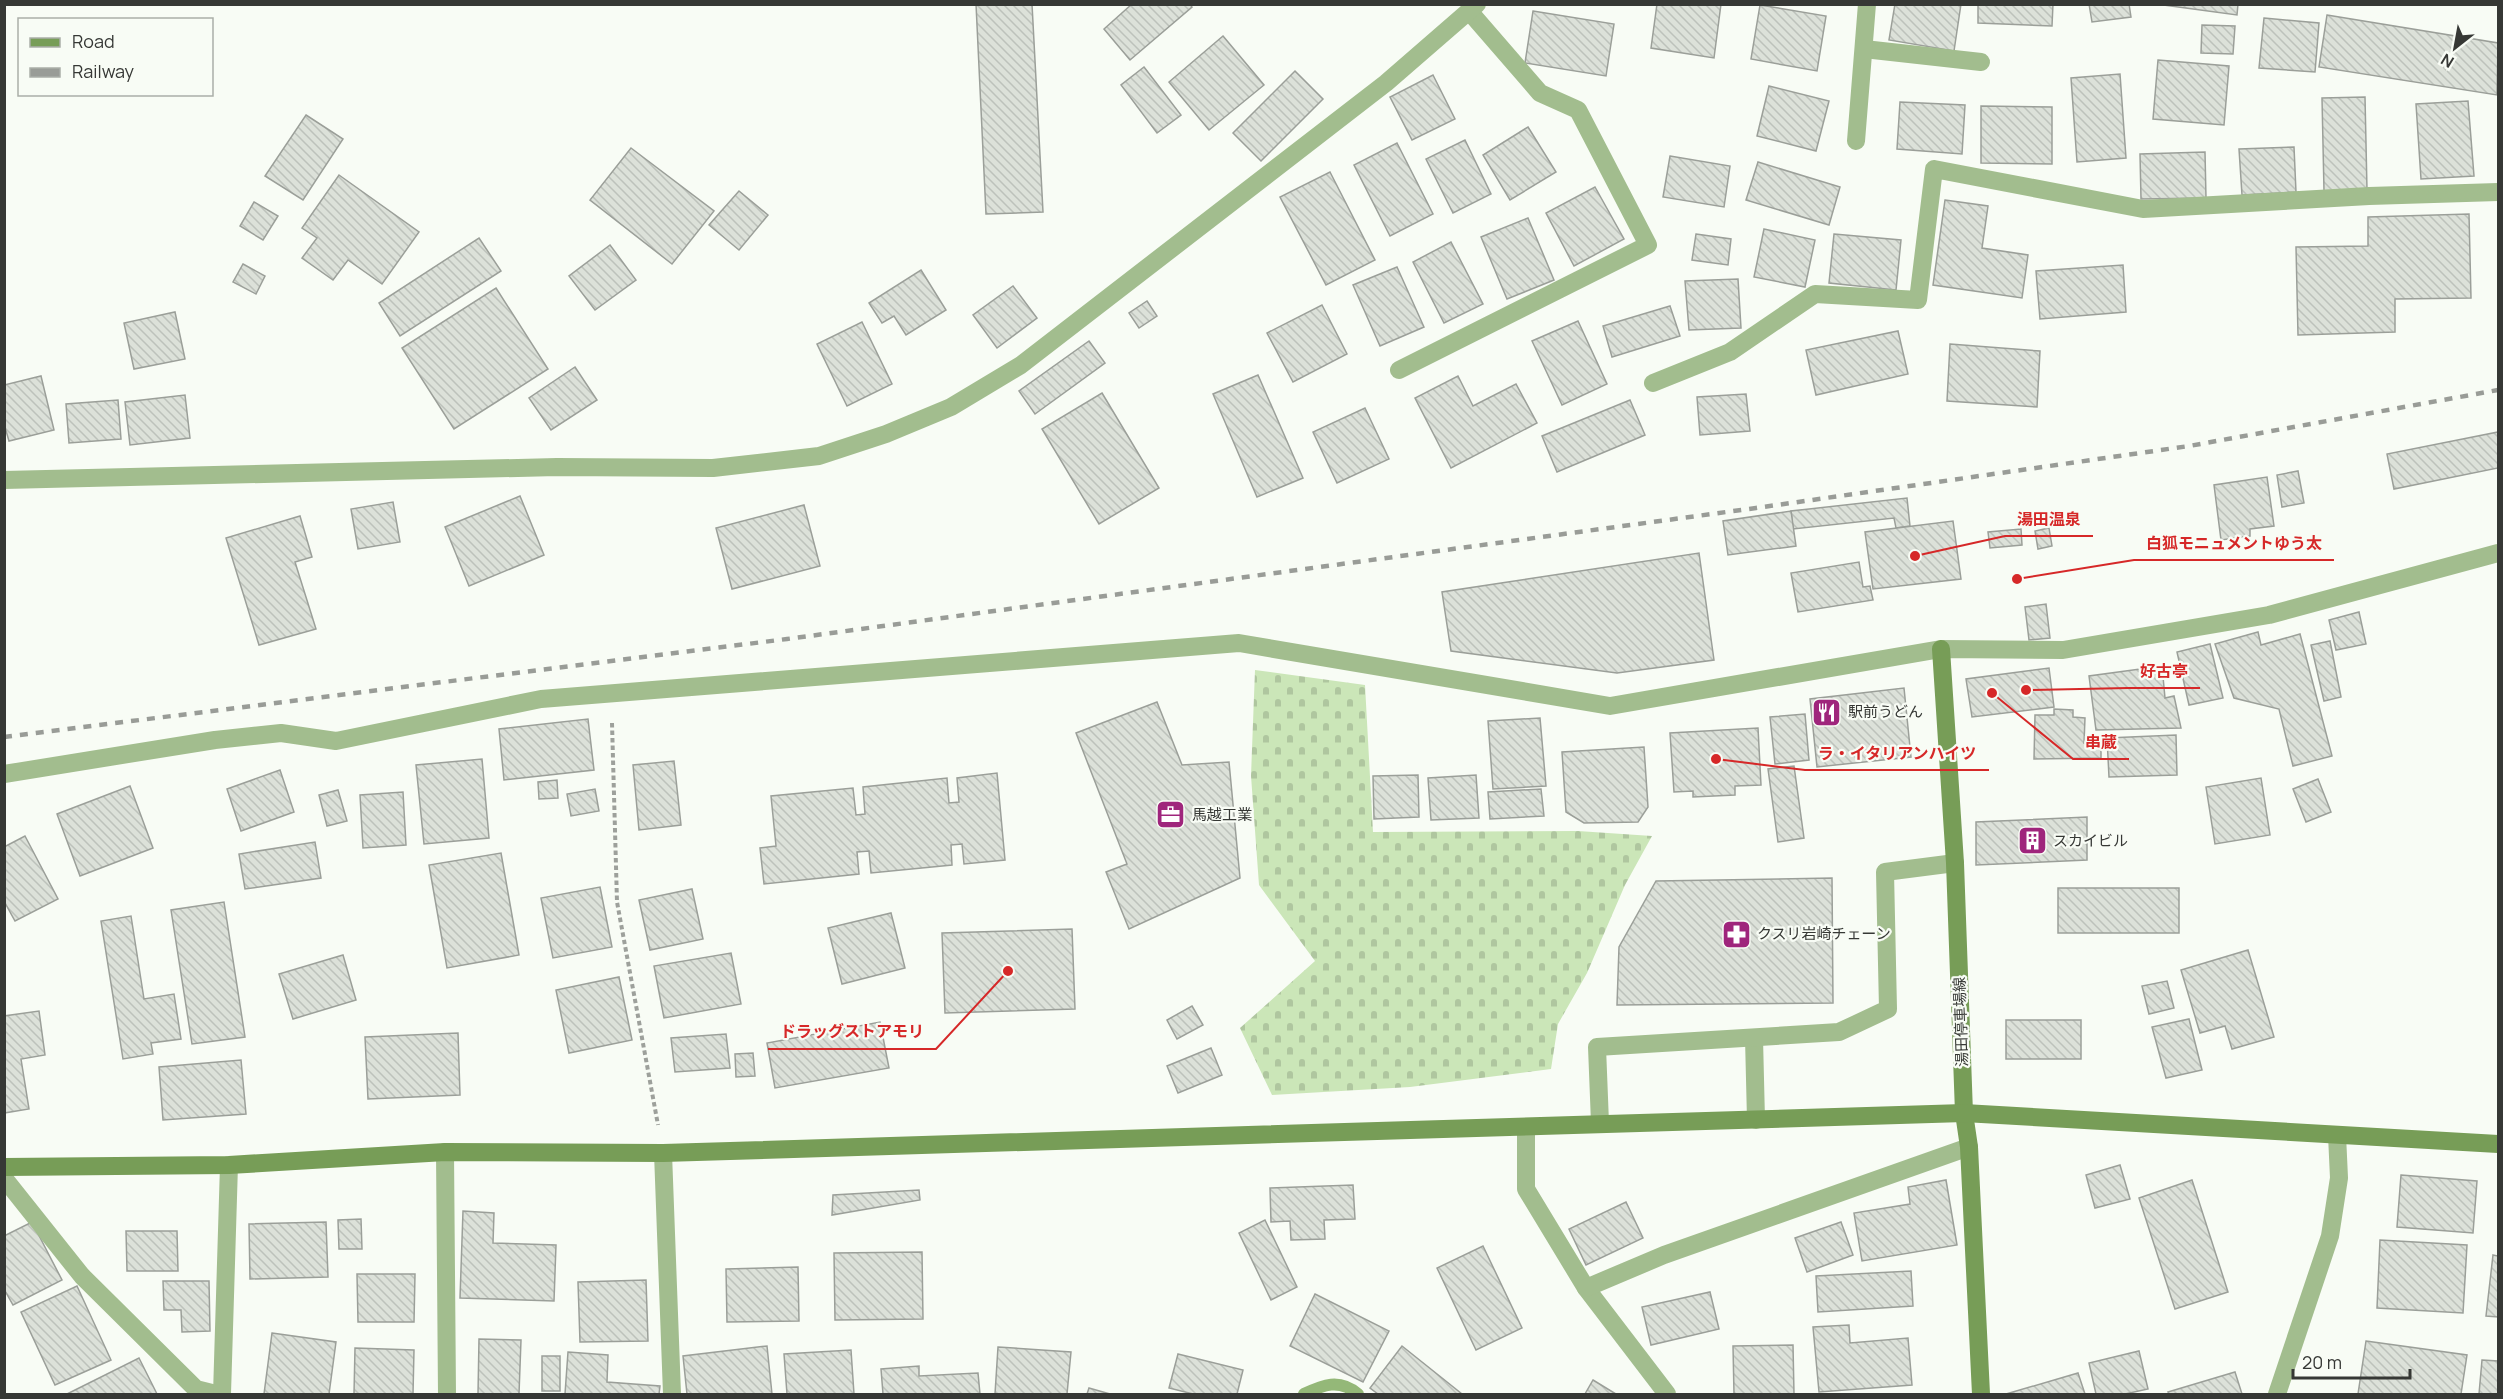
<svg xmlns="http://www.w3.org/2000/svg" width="2503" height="1399" font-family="Manrope,'Noto Sans JP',sans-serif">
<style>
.cemetery{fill:url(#cemetery-stones)}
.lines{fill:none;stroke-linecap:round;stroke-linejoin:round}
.stream{stroke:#94b878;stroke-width:12}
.building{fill:url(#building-back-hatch);stroke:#9b9f99;stroke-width:1.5}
.path{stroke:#9da09b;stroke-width:4;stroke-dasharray:4.5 3;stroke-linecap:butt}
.lane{stroke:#a2bd8e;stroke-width:18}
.street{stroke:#a2bd8e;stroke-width:18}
.secondary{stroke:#779d57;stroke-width:18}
.rail{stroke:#999c97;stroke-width:4.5;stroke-dasharray:8 8;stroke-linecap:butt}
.labels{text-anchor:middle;stroke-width:4.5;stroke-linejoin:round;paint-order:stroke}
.poi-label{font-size:15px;fill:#363835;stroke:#f8fcf5;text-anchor:start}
.street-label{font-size:15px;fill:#363835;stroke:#f8fcf5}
.leader{fill:none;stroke:#d62828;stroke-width:2}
.callout-dot{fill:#d62828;stroke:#f8fcf5;stroke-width:2}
.callout-label{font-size:16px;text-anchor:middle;font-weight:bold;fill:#d62828;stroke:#f8fcf5;stroke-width:4.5;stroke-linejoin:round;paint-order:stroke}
</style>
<defs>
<pattern id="cemetery-stones" width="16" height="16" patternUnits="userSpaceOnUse" patternTransform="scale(1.5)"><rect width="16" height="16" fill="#cbe6b8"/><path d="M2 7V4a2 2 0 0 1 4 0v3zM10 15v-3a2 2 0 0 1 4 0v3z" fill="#afc69f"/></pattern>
<pattern id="building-back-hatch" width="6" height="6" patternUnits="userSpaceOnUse" patternTransform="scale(1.5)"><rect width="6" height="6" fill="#dce1d9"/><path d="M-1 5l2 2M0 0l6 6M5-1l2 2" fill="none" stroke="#bdc2bb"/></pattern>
</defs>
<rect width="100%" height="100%" fill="#f8fcf5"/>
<!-- cemetery -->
<polygon class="cemetery" points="1255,670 1365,685 1373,832 1578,831 1652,836 1625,885 1587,973 1558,1024 1551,1069 1410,1087 1272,1095 1240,1028 1315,961 1259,885 1251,776"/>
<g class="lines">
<!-- stream -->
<path class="stream" d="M 1304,1394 C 1323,1385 1339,1378 1358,1394"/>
</g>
<!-- building -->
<g class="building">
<polygon points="976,4 1032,4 1043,212 986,214"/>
<polygon points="1132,4 1190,4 1192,7 1130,60 1104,29"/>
<polygon points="1657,4 1721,4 1714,58 1651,48"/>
<polygon points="1895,4 1961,4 1954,51 1889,40"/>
<polygon points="1978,4 2053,4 2052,26 1978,23"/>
<polygon points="2089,4 2129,4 2131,17 2092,22"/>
<polygon points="2156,4 2238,4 2237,15"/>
<polygon points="1760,5 1826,16 1817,71 1751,59"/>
<polygon points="1533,11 1614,24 1606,76 1525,63"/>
<polygon points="2327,15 2498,43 2497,95 2319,67"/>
<polygon points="2264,18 2319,23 2315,72 2259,68"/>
<polygon points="2202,25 2235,26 2233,54 2201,53"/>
<polygon points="1223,36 1264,85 1209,130 1169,82"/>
<polygon points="2158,60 2229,66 2224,125 2153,119"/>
<polygon points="1144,67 1181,115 1157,133 1121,85"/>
<polygon points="1295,71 1323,99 1261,161 1233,133"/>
<polygon points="2120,74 2126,158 2077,162 2071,78"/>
<polygon points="1433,75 1455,119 1412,140 1390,97"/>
<polygon points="1769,86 1829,101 1816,151 1757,136"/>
<polygon points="2365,97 2367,190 2324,191 2322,98"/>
<polygon points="2468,101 2474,176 2421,179 2416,104"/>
<polygon points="1900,102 1965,105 1962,154 1897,149"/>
<polygon points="1981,106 2052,107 2052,164 1981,163"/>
<polygon points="306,115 343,139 303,200 265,176"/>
<polygon points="1528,127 1556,172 1510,200 1483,155"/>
<polygon points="1465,140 1491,194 1453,213 1426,159"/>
<polygon points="1397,143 1433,214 1390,236 1354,165"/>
<polygon points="2294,147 2296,192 2242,195 2239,149"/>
<polygon points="631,148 714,211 672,264 590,200"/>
<polygon points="2205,152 2206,198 2141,199 2140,154"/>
<polygon points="1670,156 1730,166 1724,207 1663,197"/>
<polygon points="1758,162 1840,187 1829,225 1746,200"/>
<polygon points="1330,172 1375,260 1326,285 1280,197"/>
<polygon points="339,175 419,232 382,284 348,260 333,280 302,258 317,238 302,228"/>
<polygon points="1595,187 1624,239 1574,266 1546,213"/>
<polygon points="739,191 768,215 739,250 709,225"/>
<polygon points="1945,200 1988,206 1982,248 2028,255 2022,298 1933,285"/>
<polygon points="254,202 278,216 263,240 240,226"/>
<polygon points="2469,214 2471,298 2395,299 2395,332 2298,335 2296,247 2368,246 2368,217"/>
<polygon points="1528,218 1554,280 1507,299 1481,237"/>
<polygon points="1764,229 1815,240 1805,287 1754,277"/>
<polygon points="1696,234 1731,239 1728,265 1692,260"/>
<polygon points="1834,234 1901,240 1896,290 1829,283"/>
<polygon points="479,238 501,271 400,336 379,303"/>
<polygon points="1451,242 1483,304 1444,323 1413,262"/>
<polygon points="610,245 636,280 595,310 569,276"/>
<polygon points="243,264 265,276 256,294 233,282"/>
<polygon points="2123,265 2126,312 2040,319 2036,271"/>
<polygon points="1397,267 1424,327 1380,346 1353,285"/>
<polygon points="921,270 946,310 906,335 894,316 882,323 869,303"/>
<polygon points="1738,279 1741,328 1689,330 1685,281"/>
<polygon points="1013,286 1037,318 997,348 973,315"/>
<polygon points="496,288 548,369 454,429 402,348"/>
<polygon points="1147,301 1157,316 1139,328 1129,313"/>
<polygon points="1322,305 1347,354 1293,382 1267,333"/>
<polygon points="1670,306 1680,336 1612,357 1603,326"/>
<polygon points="175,312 185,359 134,369 124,323"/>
<polygon points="1578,321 1607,384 1562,405 1532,341"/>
<polygon points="862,322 892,384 847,406 817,344"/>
<polygon points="1898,331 1908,374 1816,395 1806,350"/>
<polygon points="1089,341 1105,363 1035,414 1019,391"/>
<polygon points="1950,344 2040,351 2037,407 1947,401"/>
<polygon points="575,367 597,400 551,430 529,398"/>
<polygon points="1258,375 1303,478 1257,497 1213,394"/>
<polygon points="41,376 54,430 9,441 4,424 4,385"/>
<polygon points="1458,376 1473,406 1516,384 1537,423 1451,468 1415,398"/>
<polygon points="1102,393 1159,488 1099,524 1042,429"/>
<polygon points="1746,394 1750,431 1700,435 1697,397"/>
<polygon points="185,395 190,438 130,445 125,402"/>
<polygon points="118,400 121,439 69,443 66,404"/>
<polygon points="1630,400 1645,435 1557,472 1542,436"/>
<polygon points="1365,408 1389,459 1337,483 1313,432"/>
<polygon points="2498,432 2498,468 2394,489 2387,454"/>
<polygon points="2298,471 2304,503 2282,507 2277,475"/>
<polygon points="2267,477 2274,526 2250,529 2250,536 2221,540 2214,485"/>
<polygon points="520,496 544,555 469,586 445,527"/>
<polygon points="1907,498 1910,526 1896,528 1894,518 1793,529 1791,511"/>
<polygon points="393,502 400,542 358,549 351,509"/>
<polygon points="804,505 820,566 732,589 716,528"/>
<polygon points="1791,511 1796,546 1728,555 1723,521"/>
<polygon points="300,516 312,557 295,562 316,629 259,645 226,538"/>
<polygon points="1953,521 1961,579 1873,589 1865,532"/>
<polygon points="2049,528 2052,546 2038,549 2035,531"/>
<polygon points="2021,529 2022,545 1990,548 1988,532"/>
<polygon points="1699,553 1714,660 1617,673 1451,651 1442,592"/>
<polygon points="1859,562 1863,587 1870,586 1873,600 1798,612 1791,573"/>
<polygon points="2046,604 2050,638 2029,640 2025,607"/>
<polygon points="2359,612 2366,644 2336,650 2329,620"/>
<polygon points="2258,632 2261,645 2300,634 2332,756 2293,766 2279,709 2234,698 2215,644"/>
<polygon points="2330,641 2341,697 2324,701 2311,645"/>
<polygon points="2210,644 2223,698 2189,705 2177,652"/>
<polygon points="2162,666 2165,698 2174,696 2181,728 2096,730 2089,676"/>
<polygon points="2049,668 2054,707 1972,717 1966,679"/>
<polygon points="1904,688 1911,757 1817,767 1810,699"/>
<polygon points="1157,702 1182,765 1229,762 1240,878 1129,929 1106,872 1127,864 1076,733"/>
<polygon points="2054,709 2073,710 2073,717 2085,718 2084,743 2101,744 2101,758 2034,759 2035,715 2054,715"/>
<polygon points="1805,714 1809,760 1775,764 1770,717"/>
<polygon points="1540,718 1546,786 1493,789 1488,721"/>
<polygon points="588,719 594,770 504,780 499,729"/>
<polygon points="1758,728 1761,785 1735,786 1735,795 1693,797 1693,791 1674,792 1670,733"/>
<polygon points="2176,735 2177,775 2109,777 2107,738"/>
<polygon points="1644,747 1648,807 1638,822 1584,823 1566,812 1562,752"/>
<polygon points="482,759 489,838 424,844 416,765"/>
<polygon points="674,761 681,825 639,830 633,765"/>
<polygon points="1794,766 1804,838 1778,842 1768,769"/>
<polygon points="280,770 294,812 241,831 227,789"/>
<polygon points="997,773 1005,860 964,864 962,844 951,845 952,865 871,873 869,851 857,852 859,874 764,884 760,848 776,846 771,796 853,788 856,815 865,814 863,787 947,778 949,803 959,802 957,778"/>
<polygon points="1418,775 1419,817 1374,819 1373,776"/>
<polygon points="1476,775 1479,818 1431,820 1428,778"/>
<polygon points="2261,778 2270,835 2215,844 2206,787"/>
<polygon points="2318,779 2331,812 2306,822 2293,789"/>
<polygon points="557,780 558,798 539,799 538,782"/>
<polygon points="130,786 153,848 80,876 57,814"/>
<polygon points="595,789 599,811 571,816 567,794"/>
<polygon points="1541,789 1544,816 1490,819 1488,792"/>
<polygon points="338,790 347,821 327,826 319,795"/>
<polygon points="403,792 406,845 363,848 360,795"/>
<polygon points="2087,817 2087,860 1976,865 1976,822"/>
<polygon points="25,836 58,899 15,921 4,901 4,847"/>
<polygon points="315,842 321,878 245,889 239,854"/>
<polygon points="501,853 519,955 447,968 429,865"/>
<polygon points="1832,878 1833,1003 1617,1005 1619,947 1656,881"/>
<polygon points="600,887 612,947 553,958 541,898"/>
<rect x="2058" y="888" width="121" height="45"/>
<polygon points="692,889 703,939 650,950 639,900"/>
<polygon points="224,902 245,1037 192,1044 171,910"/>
<polygon points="891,913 905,968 842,984 828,928"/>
<polygon points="131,916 144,999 174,994 181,1039 151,1043 153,1054 123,1059 101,921"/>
<polygon points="1072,929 1075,1009 945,1013 942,933"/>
<polygon points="2248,950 2274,1037 2232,1049 2225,1026 2200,1033 2181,970"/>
<polygon points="731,953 741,1004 664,1018 654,966"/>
<polygon points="343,955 356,1000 293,1019 279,974"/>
<polygon points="619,977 632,1040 569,1053 556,990"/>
<polygon points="2167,981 2174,1008 2149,1014 2142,986"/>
<polygon points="1192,1006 1203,1025 1177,1039 1167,1020"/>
<polygon points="39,1011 45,1055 21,1059 29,1109 4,1113 4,1016"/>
<polygon points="2189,1019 2202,1070 2166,1078 2152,1027"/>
<rect x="2006" y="1020" width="75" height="39"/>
<polygon points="880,1022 889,1068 775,1088 767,1043"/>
<polygon points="458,1033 460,1095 368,1099 365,1037"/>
<polygon points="726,1034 730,1068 675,1072 671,1038"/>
<polygon points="1211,1048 1222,1075 1178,1093 1167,1066"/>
<polygon points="753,1053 755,1076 736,1077 735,1054"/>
<polygon points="241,1060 246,1114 163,1120 159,1067"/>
<polygon points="2120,1165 2130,1199 2095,1208 2086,1175"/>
<polygon points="2401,1175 2477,1181 2473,1233 2397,1227"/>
<polygon points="1946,1180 1957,1245 1862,1261 1854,1213 1910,1204 1908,1187"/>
<polygon points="2192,1180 2228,1292 2175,1309 2139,1198"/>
<polygon points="1353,1185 1355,1219 1324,1220 1325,1239 1291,1240 1290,1221 1271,1222 1270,1188"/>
<polygon points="919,1190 920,1200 832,1215 833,1195"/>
<polygon points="1626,1202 1643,1238 1586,1265 1569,1229"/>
<polygon points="463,1211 494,1213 493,1243 556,1245 554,1301 460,1298"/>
<polygon points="361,1219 362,1249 339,1249 338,1220"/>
<polygon points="1265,1220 1297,1287 1271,1300 1239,1233"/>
<polygon points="32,1222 62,1280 13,1305 4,1289 4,1236"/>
<polygon points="326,1222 328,1277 250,1279 249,1224"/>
<polygon points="1841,1222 1853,1255 1807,1272 1795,1238"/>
<polygon points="126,1231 177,1231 178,1271 127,1271"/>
<polygon points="2380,1240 2467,1245 2463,1313 2377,1308"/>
<polygon points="1483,1246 1522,1328 1476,1350 1437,1268"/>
<polygon points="922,1252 923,1319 835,1320 834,1253"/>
<polygon points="2493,1255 2498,1256 2498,1317 2486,1316"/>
<polygon points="798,1267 799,1321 727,1322 726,1269"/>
<polygon points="1911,1271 1913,1306 1818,1312 1816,1276"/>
<polygon points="357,1274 415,1274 414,1322 358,1322"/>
<polygon points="646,1280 648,1341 580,1342 578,1282"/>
<polygon points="163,1281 209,1281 210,1331 182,1332 181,1310 164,1310"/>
<polygon points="77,1286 111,1360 55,1385 21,1312"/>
<polygon points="1710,1292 1719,1329 1651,1345 1642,1307"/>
<polygon points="1315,1294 1389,1331 1363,1382 1290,1346"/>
<polygon points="1849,1325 1850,1343 1908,1338 1912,1385 1819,1392 1813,1327"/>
<polygon points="272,1333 336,1342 329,1394 264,1394"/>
<polygon points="479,1339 521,1340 519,1394 478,1394"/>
<polygon points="2366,1341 2467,1355 2461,1394 2358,1394"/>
<polygon points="1793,1345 1794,1394 1734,1394 1733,1346"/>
<polygon points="767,1346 772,1394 687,1394 683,1356"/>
<polygon points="1402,1346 1462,1394 1378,1394 1370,1388"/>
<polygon points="998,1347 1071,1352 1067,1394 995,1394"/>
<polygon points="355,1348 414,1350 413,1394 354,1394"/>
<polygon points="851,1350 854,1394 787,1394 784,1354"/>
<polygon points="2139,1351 2148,1389 2125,1394 2096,1394 2089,1363"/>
<polygon points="568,1352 608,1355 607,1382 660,1386 659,1394 565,1394"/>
<polygon points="1178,1354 1243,1370 1237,1394 1193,1394 1169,1388"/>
<rect x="542" y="1356" width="18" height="35"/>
<polygon points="139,1358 157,1394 67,1394"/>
<polygon points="2482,1360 2498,1361 2498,1394 2479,1394"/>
<polygon points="919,1366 919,1376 978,1373 980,1394 883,1394 881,1369"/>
<polygon points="2235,1372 2242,1394 2169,1394 2168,1392"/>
<polygon points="2078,1373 2085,1394 2006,1394"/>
<polygon points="1593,1380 1616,1394 1585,1394"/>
<polygon points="1089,1388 1110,1394 1087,1394"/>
</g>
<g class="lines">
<!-- path -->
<polyline class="path" points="612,723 617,902 658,1125"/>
<!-- lane -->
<g class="lane">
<polyline points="1754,1038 1756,1120"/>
<polyline points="1600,1123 1597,1047 1839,1032 1888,1009 1885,872 1955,863"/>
</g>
<!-- street -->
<g class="street">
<polyline points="1864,49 1981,62"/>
<polyline points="1856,141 1867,4"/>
<polyline points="1399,370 1648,245 1578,110 1540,93 1469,11"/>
<polyline points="1653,383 1730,352 1815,294 1918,300 1934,169 2143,209 2369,196 2498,192"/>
<polyline points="4,480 557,467 713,468 819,456 886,434 951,407 1021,365 1386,83 1477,4"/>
<polyline points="4,774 215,740 281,733 336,741 541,699 1239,643 1610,706 1941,649 2063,650 2269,615 2498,553"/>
<polyline points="1526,1128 1526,1189 1586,1288 1667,1394"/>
<polyline points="445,1152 447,1394"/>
<polyline points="663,1153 672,1394"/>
<polyline points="4,1178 82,1276 196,1389 216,1394"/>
<polyline points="1586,1288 1664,1255 1969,1147"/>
<polyline points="222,1394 229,1165"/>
<polyline points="2277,1394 2330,1236 2339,1178 2337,1135"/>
</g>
<!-- secondary -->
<g class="secondary">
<polyline points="1941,649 1955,863 1964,1113 1969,1147 1981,1394"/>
<polyline points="4,1167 229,1165 445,1152 663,1153 1964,1113 2498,1144"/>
</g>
<!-- rail -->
<polyline class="rail" points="4,737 787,639 1756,508 2189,446 2498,390"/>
</g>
<!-- icons -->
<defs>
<symbol id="restaurant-square" viewBox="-11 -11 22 22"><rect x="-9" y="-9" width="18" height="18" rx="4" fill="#9f257c" stroke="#f8fcf5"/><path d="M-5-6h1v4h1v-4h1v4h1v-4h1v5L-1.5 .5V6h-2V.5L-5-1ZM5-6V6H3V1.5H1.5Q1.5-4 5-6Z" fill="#fff"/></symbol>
<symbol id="office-square" viewBox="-11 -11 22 22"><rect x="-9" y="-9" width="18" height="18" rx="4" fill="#9f257c" stroke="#f8fcf5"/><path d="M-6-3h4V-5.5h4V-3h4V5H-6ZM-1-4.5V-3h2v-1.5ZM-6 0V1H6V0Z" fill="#fff"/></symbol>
<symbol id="building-square" viewBox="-11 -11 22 22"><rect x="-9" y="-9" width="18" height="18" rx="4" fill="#9f257c" stroke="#f8fcf5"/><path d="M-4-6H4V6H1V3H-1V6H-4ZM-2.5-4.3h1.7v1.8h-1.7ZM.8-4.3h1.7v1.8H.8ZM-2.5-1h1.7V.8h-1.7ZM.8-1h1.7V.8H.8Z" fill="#fff"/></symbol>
<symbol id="pharmacy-square" viewBox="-11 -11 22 22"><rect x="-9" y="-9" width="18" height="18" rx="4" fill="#9f257c" stroke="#f8fcf5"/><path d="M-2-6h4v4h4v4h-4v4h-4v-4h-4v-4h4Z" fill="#fff"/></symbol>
</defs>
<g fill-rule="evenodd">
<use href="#restaurant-square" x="1810" y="696" width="33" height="33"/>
<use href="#office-square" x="1154" y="798" width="33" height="33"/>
<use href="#building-square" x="2016" y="824" width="33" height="33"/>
<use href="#pharmacy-square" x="1720" y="918" width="33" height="33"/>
</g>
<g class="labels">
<!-- poi labels -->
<g class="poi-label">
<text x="1848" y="717">駅前うどん</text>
<text x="1192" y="820">馬越工業</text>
<text x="2053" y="846">スカイビル</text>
<text x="1757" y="939">クスリ岩崎チェーン</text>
</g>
<!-- street labels -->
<g class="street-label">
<text transform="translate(1961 1022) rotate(-92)" y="5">湯田停車場線</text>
</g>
</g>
<!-- callouts -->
<path class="leader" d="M1915 556L2005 536H2093M2017 579L2134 560H2334M2026 690L2128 688H2200M1992 693L2073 759H2129M1716 759L1805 770H1989M1008 971L936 1049H768"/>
<g class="callout-dot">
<circle cx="1915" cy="556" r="6"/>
<circle cx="2017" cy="579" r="6"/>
<circle cx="2026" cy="690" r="6"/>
<circle cx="1992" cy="693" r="6"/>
<circle cx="1716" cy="759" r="6"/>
<circle cx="1008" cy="971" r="6"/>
</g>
<g class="callout-label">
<text x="2049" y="525">湯田温泉</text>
<text x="2234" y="549">白狐モニュメントゆう太</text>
<text x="2164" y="677">好古亭</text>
<text x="2101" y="748">串蔵</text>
<text x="1897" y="759">ラ・イタリアンハイツ</text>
<text x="852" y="1037">ドラッグストアモリ</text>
</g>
<!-- border -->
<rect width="2503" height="1399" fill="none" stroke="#363835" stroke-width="12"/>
<!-- legend -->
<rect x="18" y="18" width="195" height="78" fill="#f8fcf5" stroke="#aaaea8" stroke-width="1.5"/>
<rect x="30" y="38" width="30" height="9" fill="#779d57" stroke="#aaaea8" stroke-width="1.5"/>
<text x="72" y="48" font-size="18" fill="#363835">Road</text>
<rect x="30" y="68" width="30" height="9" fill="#999c97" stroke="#aaaea8" stroke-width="1.5"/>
<text x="72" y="78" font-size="18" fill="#363835">Railway</text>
<!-- north arrow -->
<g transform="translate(2455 48) rotate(211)" stroke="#f8fcf5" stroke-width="4.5" paint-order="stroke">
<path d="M0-4.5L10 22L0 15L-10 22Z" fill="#363835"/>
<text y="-9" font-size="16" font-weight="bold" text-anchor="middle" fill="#363835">N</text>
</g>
<!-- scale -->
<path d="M2293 1369v9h117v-9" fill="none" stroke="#363835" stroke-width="3"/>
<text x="2302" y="1369" font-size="18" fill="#363835" stroke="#f8fcf5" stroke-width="4.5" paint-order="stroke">20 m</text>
</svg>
